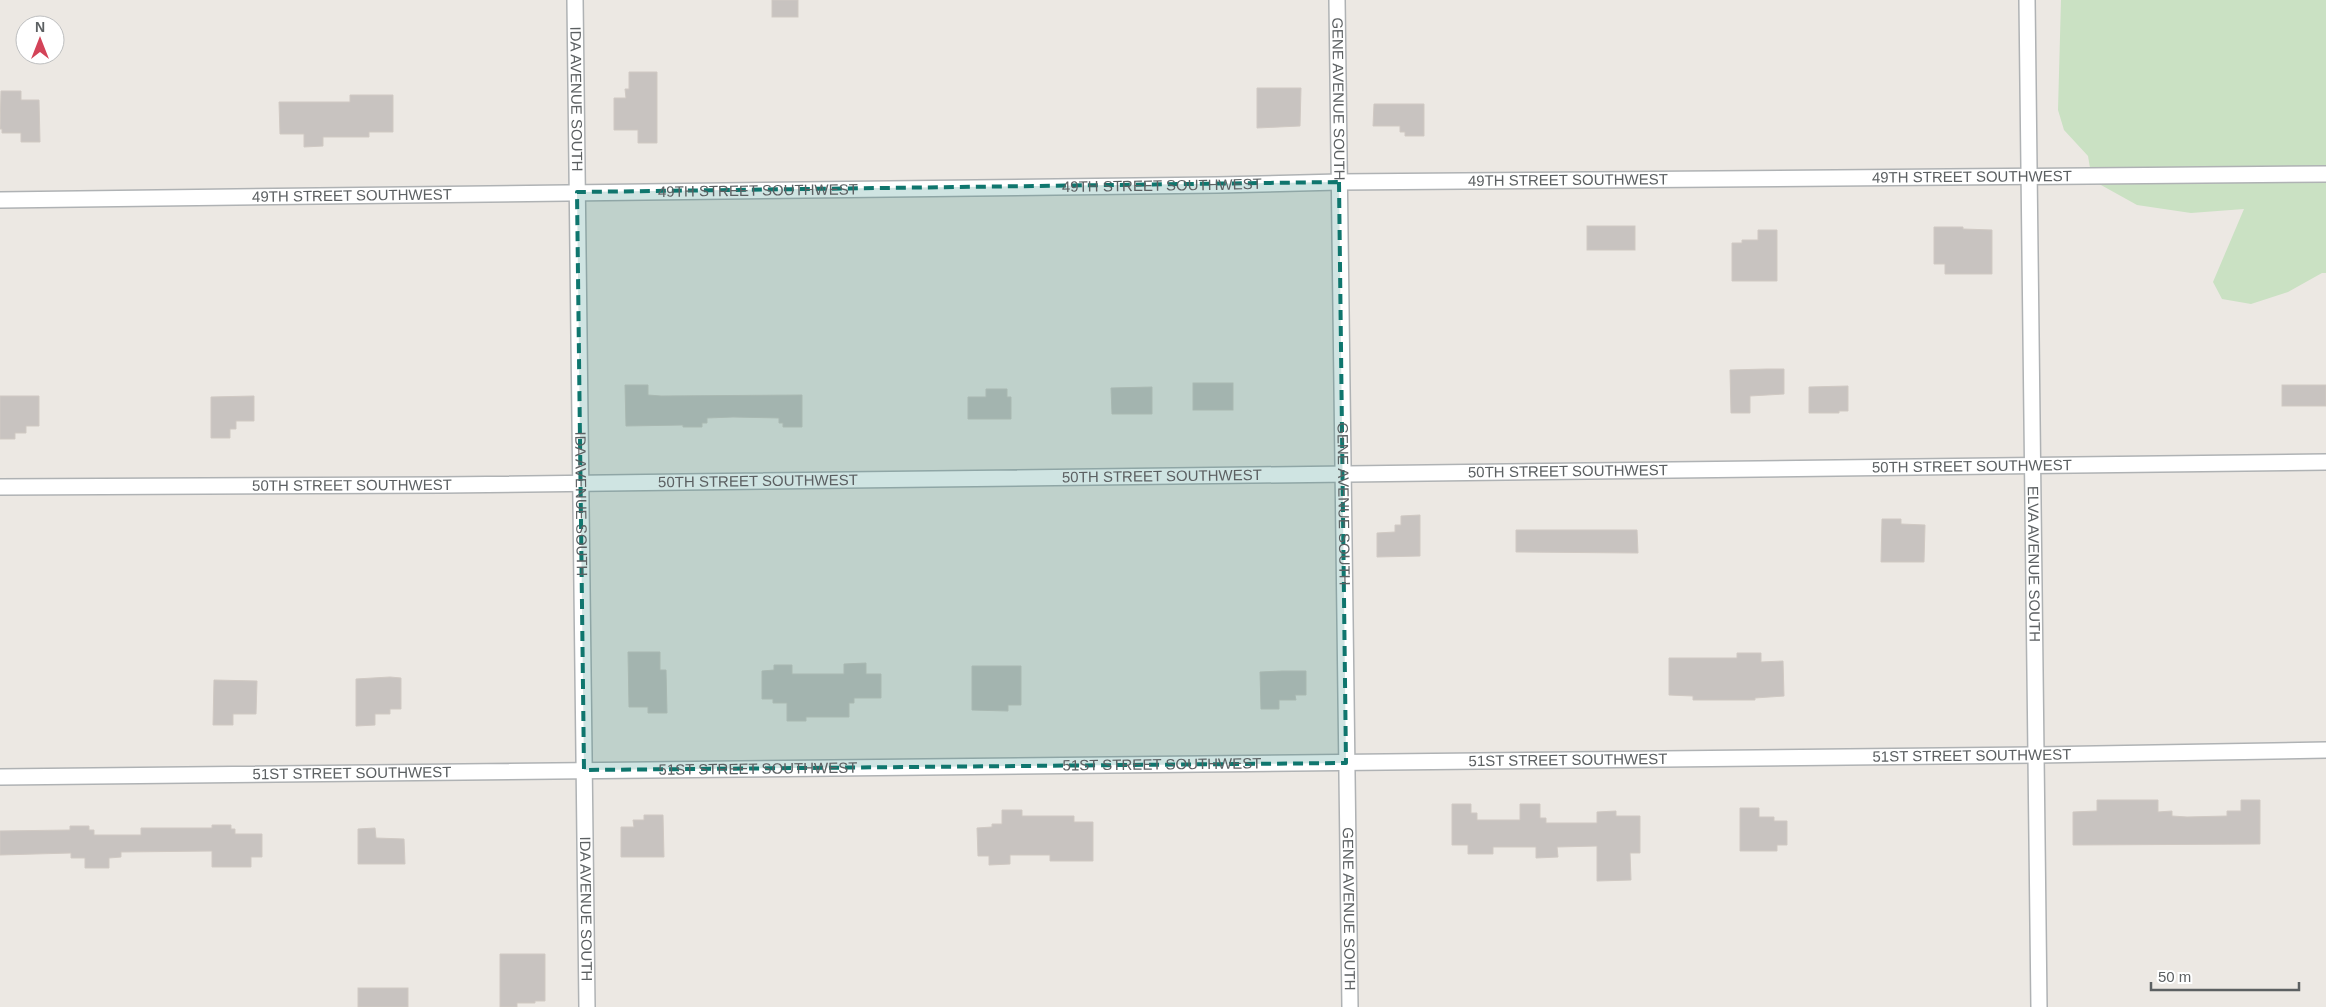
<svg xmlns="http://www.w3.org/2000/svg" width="2326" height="1007" font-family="Arial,sans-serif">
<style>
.green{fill:#cae1c3}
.building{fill:#c8c3c0;stroke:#d0c9c3}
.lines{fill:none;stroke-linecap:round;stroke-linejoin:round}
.minor-casing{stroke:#afb2b4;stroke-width:18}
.minor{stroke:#fff;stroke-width:15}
.marked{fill:#0f766e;fill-opacity:0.2;stroke:#0f766e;stroke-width:4;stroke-dasharray:10 6;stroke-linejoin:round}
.labels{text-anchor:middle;stroke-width:5;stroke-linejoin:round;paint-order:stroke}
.street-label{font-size:15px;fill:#5c6062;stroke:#fff}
</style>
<rect width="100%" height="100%" fill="#ece8e3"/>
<!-- green -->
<polygon class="green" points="2061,0 2326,0 2326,273 2322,273 2288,292 2251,304 2222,299 2213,282 2244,209 2191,213 2137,205 2092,180 2088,156 2064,130 2058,110"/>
<!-- building -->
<g class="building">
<rect x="772" y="0" width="26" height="17"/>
<polygon points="629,72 657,72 657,143 638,143 638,130 614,130 614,98 626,98 625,89 629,89"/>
<polygon points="1257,88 1301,88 1300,126 1257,128"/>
<polygon points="1,91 21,91 21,100 39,100 40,142 21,142 21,133 2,133 2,129 0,129"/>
<polygon points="350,95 393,95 393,132 369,132 369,137 323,137 323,146 304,147 304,134 280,134 279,102 350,102"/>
<polygon points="1374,104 1424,104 1424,136 1405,136 1405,132 1400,132 1400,126 1373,126"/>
<rect x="1587" y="226" width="48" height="24"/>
<polygon points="1934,227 1963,227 1963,229 1992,230 1992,274 1945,274 1945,264 1934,264"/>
<polygon points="1758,230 1777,230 1777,281 1732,281 1732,243 1742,243 1742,240 1758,240"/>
<polygon points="1767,369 1784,369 1784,394 1750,396 1750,413 1731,413 1730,370"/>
<rect x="1193" y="383" width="40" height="27"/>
<polygon points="625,385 648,385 648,395 661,396 802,395 802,427 783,427 783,423 779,423 779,418 733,417 707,418 707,423 702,423 702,427 683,427 683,425 626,426"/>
<rect x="2282" y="385" width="44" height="21"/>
<polygon points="1848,386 1848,411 1839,411 1839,413 1809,413 1809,387"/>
<polygon points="1152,387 1152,414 1112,414 1111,388"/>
<polygon points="986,389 1007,389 1007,397 1011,397 1011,419 968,419 968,397 986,397"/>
<polygon points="0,396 39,396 39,426 26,426 26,433 15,433 15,439 0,439"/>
<polygon points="254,396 254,421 236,421 236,429 230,429 230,438 211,438 211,397"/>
<polygon points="1420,515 1420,556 1377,557 1377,533 1395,532 1395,525 1401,525 1401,516"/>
<polygon points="1882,519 1901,519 1901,524 1925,525 1924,562 1881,562"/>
<polygon points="1516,530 1637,530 1638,553 1516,552"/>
<polygon points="628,652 660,652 660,670 666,670 667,713 648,713 648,707 629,707"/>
<polygon points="1737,653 1761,653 1761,662 1783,661 1784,696 1755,698 1755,700 1693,700 1693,696 1669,695 1669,658 1737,658"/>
<polygon points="866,663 866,674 881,674 881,698 854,698 854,703 849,703 849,717 806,717 806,721 787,721 787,703 773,703 773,699 762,699 762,671 774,670 774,665 792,665 792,674 844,674 844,664"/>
<polygon points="972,666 1021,666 1021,705 1008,705 1008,711 972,710"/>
<polygon points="1282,671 1306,671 1306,695 1295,695 1296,700 1279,700 1279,709 1261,709 1260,672"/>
<polygon points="390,677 401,678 401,709 390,709 390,714 375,714 375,725 356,726 356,679"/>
<polygon points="214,680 257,681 256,714 233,714 233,725 213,725"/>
<polygon points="2097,800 2158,800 2158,812 2172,811 2172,816 2187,817 2227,816 2227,811 2241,811 2241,800 2260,800 2260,844 2073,845 2073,812 2097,811"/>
<polygon points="1452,804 1471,804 1471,813 1477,813 1477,820 1520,820 1520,804 1540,804 1540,818 1546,818 1546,823 1597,823 1597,812 1616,811 1616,816 1640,816 1640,853 1630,853 1631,880 1597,881 1597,846 1557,847 1558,857 1536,858 1536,847 1493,847 1493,854 1468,854 1468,845 1452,845"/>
<polygon points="1740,808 1759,808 1759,817 1774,817 1774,821 1787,821 1787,845 1777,845 1777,851 1740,851"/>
<polygon points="1002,810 1022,810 1022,816 1074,816 1074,822 1093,822 1093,861 1050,861 1050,855 1010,855 1010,864 989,865 989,856 978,856 977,828 992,827 992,824 1002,824"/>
<polygon points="644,815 663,815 664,857 621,857 621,827 634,827 633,820 644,820"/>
<polygon points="212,825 231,825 231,829 235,829 235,834 262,834 262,857 251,857 251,867 212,867 212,851 121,852 121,857 109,858 109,868 85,868 85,858 71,858 71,853 0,855 0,831 70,830 70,826 89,826 89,830 94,830 94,835 141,835 141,828 212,828"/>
<polygon points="375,828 376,838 404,839 405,864 358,864 358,829"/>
<polygon points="500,954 545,954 545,1001 535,1001 535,1003 517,1003 517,1007 500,1007"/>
<rect x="358" y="988" width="50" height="19"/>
</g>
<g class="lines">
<defs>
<g id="minor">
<path id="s1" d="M 575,0 L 587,1007"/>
<path id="s2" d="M 1337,0 L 1350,1007"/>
<path id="s3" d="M 2027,0 L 2039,1007"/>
<path id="s4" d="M 0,200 L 1217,185 L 1339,182 L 2326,174"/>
<path id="s5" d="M 0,487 L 442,485 L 2326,462"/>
<path id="s6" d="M 0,777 L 2037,755 L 2326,750"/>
</g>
</defs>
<!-- minor casing -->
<use href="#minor" class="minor-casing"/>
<!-- minor -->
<use href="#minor" class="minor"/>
</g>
<!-- marked area -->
<path class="marked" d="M 1339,182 L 1346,763 L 584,770 L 577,192 Z"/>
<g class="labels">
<!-- street labels -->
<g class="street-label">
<text dy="5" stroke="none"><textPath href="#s1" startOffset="99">IDA AVENUE SOUTH</textPath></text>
<text dy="5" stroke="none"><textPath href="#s2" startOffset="99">GENE AVENUE SOUTH</textPath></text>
<text dy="5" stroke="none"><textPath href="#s4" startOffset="1972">49TH STREET SOUTHWEST</textPath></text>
<text dy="5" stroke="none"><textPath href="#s4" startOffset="1568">49TH STREET SOUTHWEST</textPath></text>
<text dy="5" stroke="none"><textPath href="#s4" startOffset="1162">49TH STREET SOUTHWEST</textPath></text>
<text dy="5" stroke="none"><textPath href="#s4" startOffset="758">49TH STREET SOUTHWEST</textPath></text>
<text dy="5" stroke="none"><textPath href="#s4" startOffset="352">49TH STREET SOUTHWEST</textPath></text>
<text dy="5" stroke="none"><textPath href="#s5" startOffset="1972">50TH STREET SOUTHWEST</textPath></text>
<text dy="5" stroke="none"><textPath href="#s5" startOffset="1568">50TH STREET SOUTHWEST</textPath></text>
<text dy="5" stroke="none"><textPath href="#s5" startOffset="1162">50TH STREET SOUTHWEST</textPath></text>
<text dy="5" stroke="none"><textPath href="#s5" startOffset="758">50TH STREET SOUTHWEST</textPath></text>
<text dy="5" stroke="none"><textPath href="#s5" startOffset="352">50TH STREET SOUTHWEST</textPath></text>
<text dy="5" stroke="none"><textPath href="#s1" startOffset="504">IDA AVENUE SOUTH</textPath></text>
<text dy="5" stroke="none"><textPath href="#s2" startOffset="504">GENE AVENUE SOUTH</textPath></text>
<text dy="5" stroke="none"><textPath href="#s3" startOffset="564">ELVA AVENUE SOUTH</textPath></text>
<text dy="5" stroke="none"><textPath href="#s6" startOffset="1972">51ST STREET SOUTHWEST</textPath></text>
<text dy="5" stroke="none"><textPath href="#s6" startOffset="1568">51ST STREET SOUTHWEST</textPath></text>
<text dy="5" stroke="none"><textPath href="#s6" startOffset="1162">51ST STREET SOUTHWEST</textPath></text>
<text dy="5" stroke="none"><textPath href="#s6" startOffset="758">51ST STREET SOUTHWEST</textPath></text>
<text dy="5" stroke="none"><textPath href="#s6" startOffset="352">51ST STREET SOUTHWEST</textPath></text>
<text dy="5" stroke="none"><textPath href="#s1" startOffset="909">IDA AVENUE SOUTH</textPath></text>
<text dy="5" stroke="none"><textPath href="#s2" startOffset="909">GENE AVENUE SOUTH</textPath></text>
</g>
</g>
<!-- north arrow -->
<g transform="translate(40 40)"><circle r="24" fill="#ffffff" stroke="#bebfc0"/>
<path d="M0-4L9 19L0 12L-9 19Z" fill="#d34358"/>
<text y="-8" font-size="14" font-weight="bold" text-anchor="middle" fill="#5c6062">N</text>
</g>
<!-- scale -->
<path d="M2151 982v8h148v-8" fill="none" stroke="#5c6062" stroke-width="2.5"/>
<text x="2158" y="982" font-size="15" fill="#5c6062" stroke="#ffffff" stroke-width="4" paint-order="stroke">50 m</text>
</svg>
